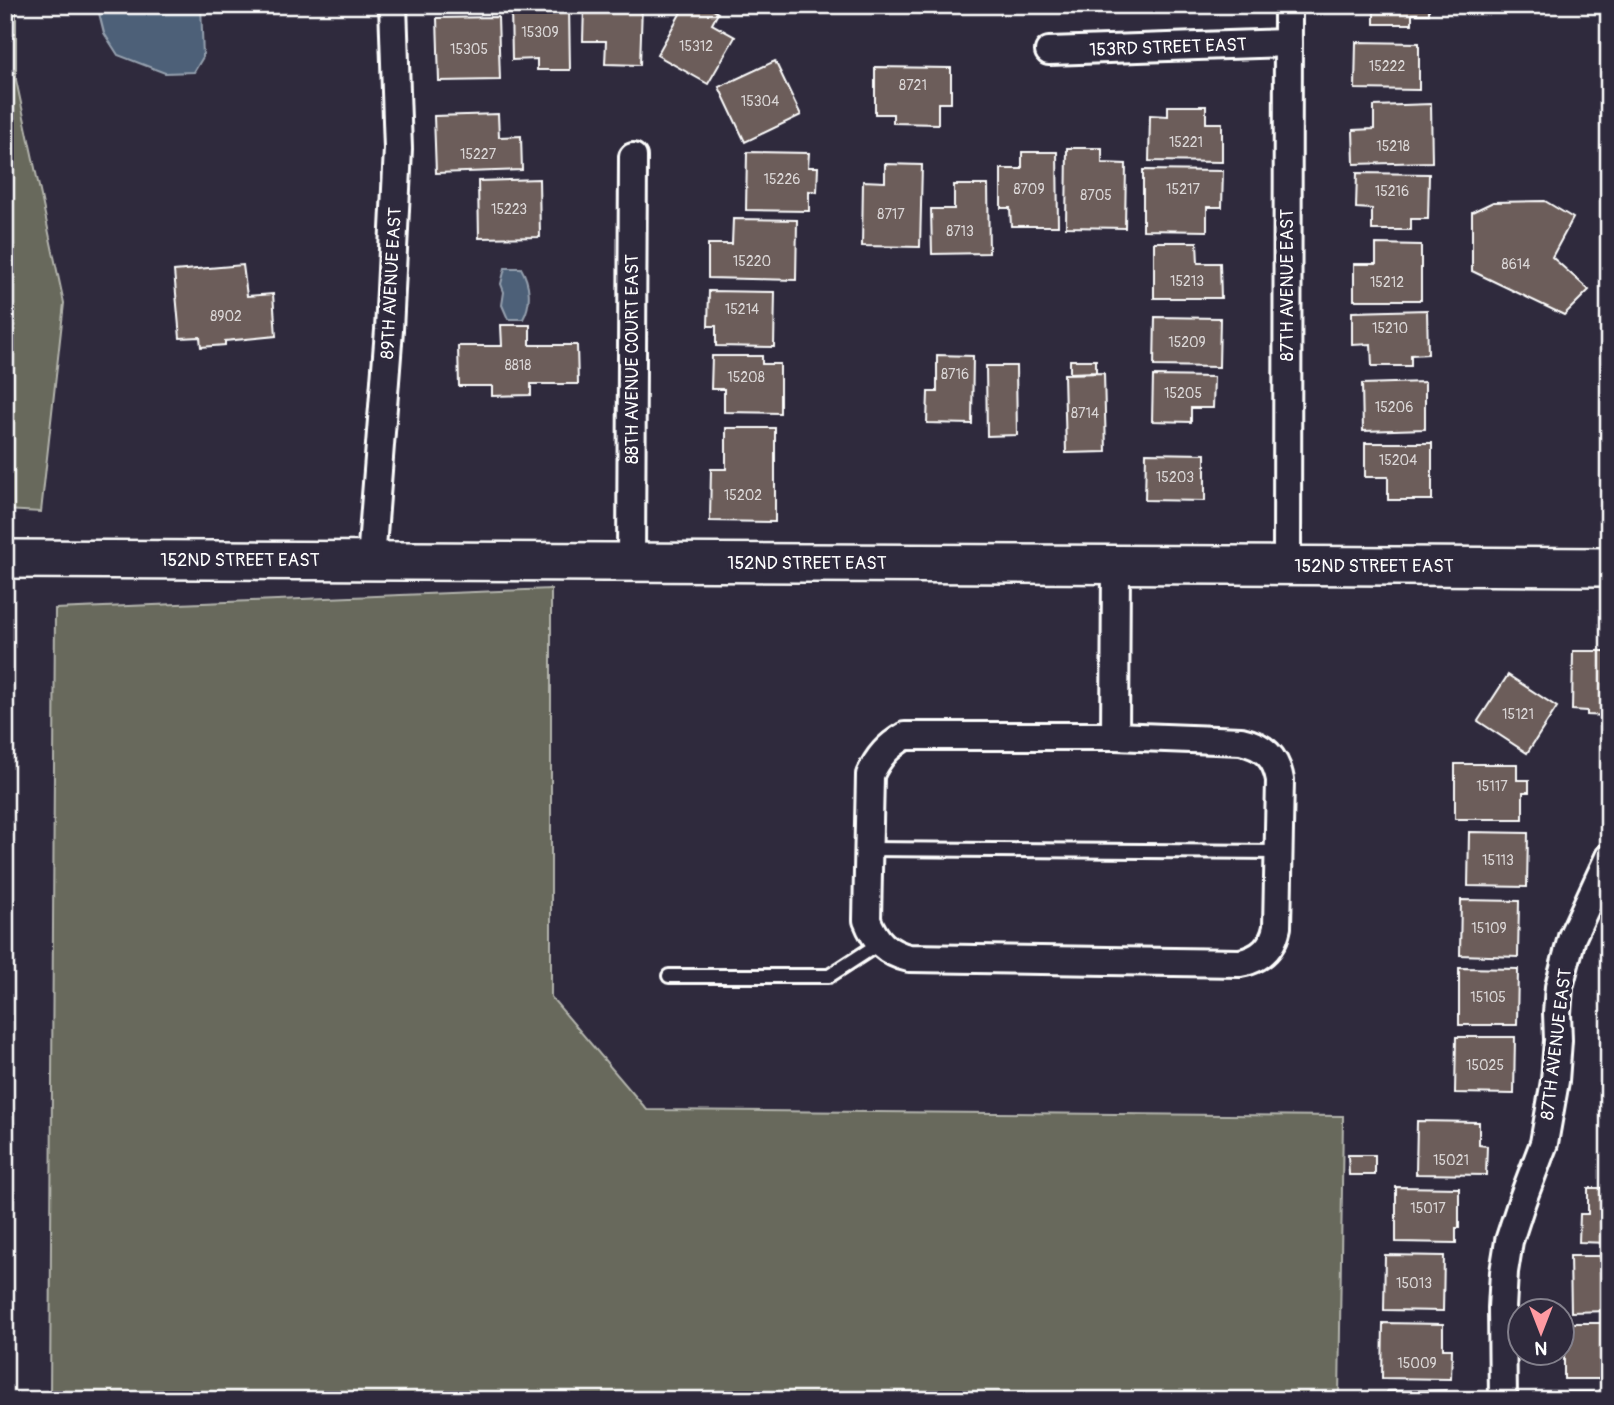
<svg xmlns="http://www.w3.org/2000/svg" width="1614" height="1405" font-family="Pangolin,sans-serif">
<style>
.green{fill:#67695b;stroke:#b3b4ad;stroke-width:2}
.water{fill:#4e6178;stroke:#95a0ae;stroke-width:2}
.building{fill:#6c5d5a;stroke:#fff;stroke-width:2}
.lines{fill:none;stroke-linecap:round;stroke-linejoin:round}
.lane-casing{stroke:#fff;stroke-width:18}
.street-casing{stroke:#fff;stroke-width:32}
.secondary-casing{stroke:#fff;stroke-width:42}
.lane{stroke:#2f2a3d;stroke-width:12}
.street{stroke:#2f2a3d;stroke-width:26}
.secondary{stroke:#2f2a3d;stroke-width:37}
.labels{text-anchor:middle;stroke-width:7;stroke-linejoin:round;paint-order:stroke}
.number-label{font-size:14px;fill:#dad6d6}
.street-label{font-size:18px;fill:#fff;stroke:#2f2a3d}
</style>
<rect width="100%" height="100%" fill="#2f2a3d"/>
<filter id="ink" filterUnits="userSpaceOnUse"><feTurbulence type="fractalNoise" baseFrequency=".0143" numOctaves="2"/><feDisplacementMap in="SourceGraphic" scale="14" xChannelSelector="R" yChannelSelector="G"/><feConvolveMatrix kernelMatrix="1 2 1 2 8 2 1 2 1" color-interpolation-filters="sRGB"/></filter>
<g filter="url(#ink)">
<!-- green -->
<g class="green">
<polygon points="5,5 16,5 16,80 64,303 41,512 5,510"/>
<polygon points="551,589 551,997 647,1110 1343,1116 1339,1400 50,1400 55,609"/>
</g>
<!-- water -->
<g class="water">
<polygon points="97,5 201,5 203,57 194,72 165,73 118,55 104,33"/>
<path d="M 505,268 L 521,268 C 530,283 532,303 523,319 L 508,319 L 502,305 L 504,292 L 501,284 Z"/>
</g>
<!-- building -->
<g class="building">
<polygon points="569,5 570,70 537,70 537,59 512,60 511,6"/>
<polygon points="584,5 642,5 640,65 605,64 606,41 583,41"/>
<polygon points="685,5 705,5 718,13 712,24 735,37 708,84 657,55"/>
<polygon points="1374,5 1429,5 1429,14 1412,14 1412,24 1374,24"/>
<polygon points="498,17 500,80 439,81 437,18"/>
<polygon points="1356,42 1419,43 1419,90 1355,89"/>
<polygon points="775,61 801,115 745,142 719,87"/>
<polygon points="875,67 951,68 951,103 938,103 938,124 893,123 893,114 875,114"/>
<polygon points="1431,104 1432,162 1354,164 1353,130 1374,129 1374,106"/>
<polygon points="1168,106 1206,106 1206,123 1222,123 1222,162 1149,161 1150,115 1168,116"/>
<polygon points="498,114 499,137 521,136 522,170 436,173 434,116"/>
<polygon points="1067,148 1102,148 1102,163 1126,164 1125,228 1066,227"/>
<polygon points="747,152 809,153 808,167 818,167 817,192 809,191 809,211 746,210"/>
<polygon points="1022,152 1057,152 1058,226 1011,226 1010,208 1001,208 1001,169 1022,169"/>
<polygon points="885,164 922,165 920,247 862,246 863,181 885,182"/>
<polygon points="1143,170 1223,171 1222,207 1207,207 1207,231 1143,230"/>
<polygon points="1357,173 1429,174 1428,219 1411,219 1411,230 1372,230 1372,209 1356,208"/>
<polygon points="539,179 540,237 479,238 478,181"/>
<polygon points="954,185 988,185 989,253 932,254 931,209 954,209"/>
<polygon points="1545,201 1573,218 1552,257 1589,290 1564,315 1472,271 1472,212 1493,202"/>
<polygon points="733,219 797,220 796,280 708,278 708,244 732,244"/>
<polygon points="1154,242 1197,242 1198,263 1220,263 1221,298 1154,298"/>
<polygon points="1376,244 1421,245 1421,300 1354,300 1354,264 1376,264"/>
<polygon points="243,265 247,296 273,294 276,336 225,341 225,345 201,347 200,337 180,338 174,271"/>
<polygon points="709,291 775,292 774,347 716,346 716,326 708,326"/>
<polygon points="1427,310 1428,354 1411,355 1411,366 1372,366 1371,344 1352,345 1352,312"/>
<polygon points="1155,317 1220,318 1219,367 1154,366"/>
<polygon points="501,325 530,325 530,345 577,345 578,384 531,384 531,395 492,396 492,386 459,386 458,346 502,346"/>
<polygon points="937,355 973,356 972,424 927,423 928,392 937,392"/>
<polygon points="712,356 762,356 762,364 780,364 780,413 724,412 724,389 711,389"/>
<polygon points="1070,360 1096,360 1096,372 1070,373"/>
<polygon points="986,366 1016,366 1017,435 987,436"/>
<polygon points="1104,373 1106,452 1066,453 1064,374"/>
<polygon points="1153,376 1214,377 1213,408 1191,408 1191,422 1152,421"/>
<polygon points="1425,382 1425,429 1363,431 1362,384"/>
<polygon points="726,428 775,428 775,522 710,521 711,469 726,469"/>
<polygon points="1365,443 1432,443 1432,500 1388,500 1388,477 1365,477"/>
<polygon points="1146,453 1205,454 1205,501 1145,500"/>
<polygon points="1573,651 1609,651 1609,716 1587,715 1587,711 1572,710"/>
<polygon points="1508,675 1557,707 1527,753 1478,721"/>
<polygon points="1455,764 1517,764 1517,780 1529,780 1529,792 1523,792 1523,819 1455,819"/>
<polygon points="1469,832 1528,833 1527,887 1468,886"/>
<polygon points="1461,900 1519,901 1518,957 1460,955"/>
<polygon points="1459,968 1518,969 1517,1025 1459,1025"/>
<polygon points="1456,1037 1515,1037 1514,1094 1455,1093"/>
<polygon points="1417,1121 1479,1122 1479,1145 1487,1146 1486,1175 1416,1174"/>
<polygon points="1348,1155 1375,1155 1375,1175 1349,1175"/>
<polygon points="1396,1187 1459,1188 1459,1228 1456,1228 1456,1243 1396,1242"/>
<polygon points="1588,1188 1609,1188 1609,1243 1579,1242 1580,1214 1588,1214"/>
<polygon points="1385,1255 1444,1256 1443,1311 1384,1310"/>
<polygon points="1570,1256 1609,1256 1609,1311 1571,1312"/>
<polygon points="1383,1323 1443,1324 1443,1349 1452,1349 1451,1379 1382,1378"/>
<rect x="1564" y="1323" width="45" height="56"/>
<polygon points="1446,1390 1446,1400 1387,1400 1387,1391"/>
<rect x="1567" y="1392" width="42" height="8"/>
</g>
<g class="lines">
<defs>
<g id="lane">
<polyline points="868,849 1279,852"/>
<polyline points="669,976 829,976 880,943"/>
</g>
<g id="street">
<polyline points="1049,51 1288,43"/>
<polyline points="371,560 389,330 398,149 393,5"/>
<polyline points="631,562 633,157"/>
<polyline points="1287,565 1288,5"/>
<path d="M 905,736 L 1115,736 L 1241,741 C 1264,746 1276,757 1280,780 L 1277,927 C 1273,947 1261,959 1240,963 L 909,958 C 887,953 875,941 867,920 L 870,775 C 878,757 888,746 905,736 Z"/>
<polyline points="1115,736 1116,565"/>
<polyline points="1503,1400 1502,1308 1504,1272 1509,1241 1522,1201 1544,1143 1555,1081 1558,1040 1557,1013 1559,987 1572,937 1609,857"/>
</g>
<polyline id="secondary" points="5,559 1609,567"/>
</defs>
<!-- lane casing -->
<use href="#lane" class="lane-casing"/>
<!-- street casing -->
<use href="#street" class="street-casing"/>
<!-- secondary casing -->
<use href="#secondary" class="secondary-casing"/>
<!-- lane -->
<use href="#lane" class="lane"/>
<!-- street -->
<use href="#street" class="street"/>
<!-- secondary -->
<use href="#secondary" class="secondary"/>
</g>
</g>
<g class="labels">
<!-- number labels -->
<g class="number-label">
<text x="540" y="37">15309</text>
<text x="696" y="51">15312</text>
<text x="469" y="54">15305</text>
<text x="1387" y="71">15222</text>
<text x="913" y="90">8721</text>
<text x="760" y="106">15304</text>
<text x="1186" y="147">15221</text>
<text x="1393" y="151">15218</text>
<text x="478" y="159">15227</text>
<text x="782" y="184">15226</text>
<text x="1029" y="194">8709</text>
<text x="1183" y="194">15217</text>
<text x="1392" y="196">15216</text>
<text x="1096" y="200">8705</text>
<text x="509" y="214">15223</text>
<text x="891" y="219">8717</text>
<text x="960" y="236">8713</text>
<text x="752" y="266">15220</text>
<text x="1516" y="269">8614</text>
<text x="1187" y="286">15213</text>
<text x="1387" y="287">15212</text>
<text x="742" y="314">15214</text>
<text x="226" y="321">8902</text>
<text x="1390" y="333">15210</text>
<text x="1187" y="347">15209</text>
<text x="518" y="370">8818</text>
<text x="955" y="379">8716</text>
<text x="746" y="382">15208</text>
<text x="1183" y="398">15205</text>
<text x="1394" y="412">15206</text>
<text x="1085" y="418">8714</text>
<text x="1398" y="465">15204</text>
<text x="1175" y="482">15203</text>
<text x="743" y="500">15202</text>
<text x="1518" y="719">15121</text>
<text x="1492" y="791">15117</text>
<text x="1498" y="865">15113</text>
<text x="1489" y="933">15109</text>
<text x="1488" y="1002">15105</text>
<text x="1485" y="1070">15025</text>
<text x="1451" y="1165">15021</text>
<text x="1428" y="1213">15017</text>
<text x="1414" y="1288">15013</text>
<text x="1417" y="1368">15009</text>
</g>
<!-- street labels -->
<g class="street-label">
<text transform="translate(1168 47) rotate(-2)" y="6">153RD STREET EAST</text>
<text transform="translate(391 283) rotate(-87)" y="6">89TH AVENUE EAST</text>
<text transform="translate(1287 285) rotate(-90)" y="6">87TH AVENUE EAST</text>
<text transform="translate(632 359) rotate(-90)" y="6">88TH AVENUE COURT EAST</text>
<text x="240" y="566">152ND STREET EAST</text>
<text x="807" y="569">152ND STREET EAST</text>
<text x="1374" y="572">152ND STREET EAST</text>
<text transform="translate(1556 1044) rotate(-83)" y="6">87TH AVENUE EAST</text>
</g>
</g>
<!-- margin -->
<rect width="1614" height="1405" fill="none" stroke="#2f2a3d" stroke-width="28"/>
<rect x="14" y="14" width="1586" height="1377" fill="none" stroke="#fff" stroke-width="2.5" filter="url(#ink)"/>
<!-- north arrow -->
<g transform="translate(1541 1332) rotate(180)"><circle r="33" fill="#2f2a3d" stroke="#827f8b" stroke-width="2"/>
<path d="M0-5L12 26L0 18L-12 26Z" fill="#ff9aa2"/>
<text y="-10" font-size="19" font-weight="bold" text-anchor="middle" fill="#ffffff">N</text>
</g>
</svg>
